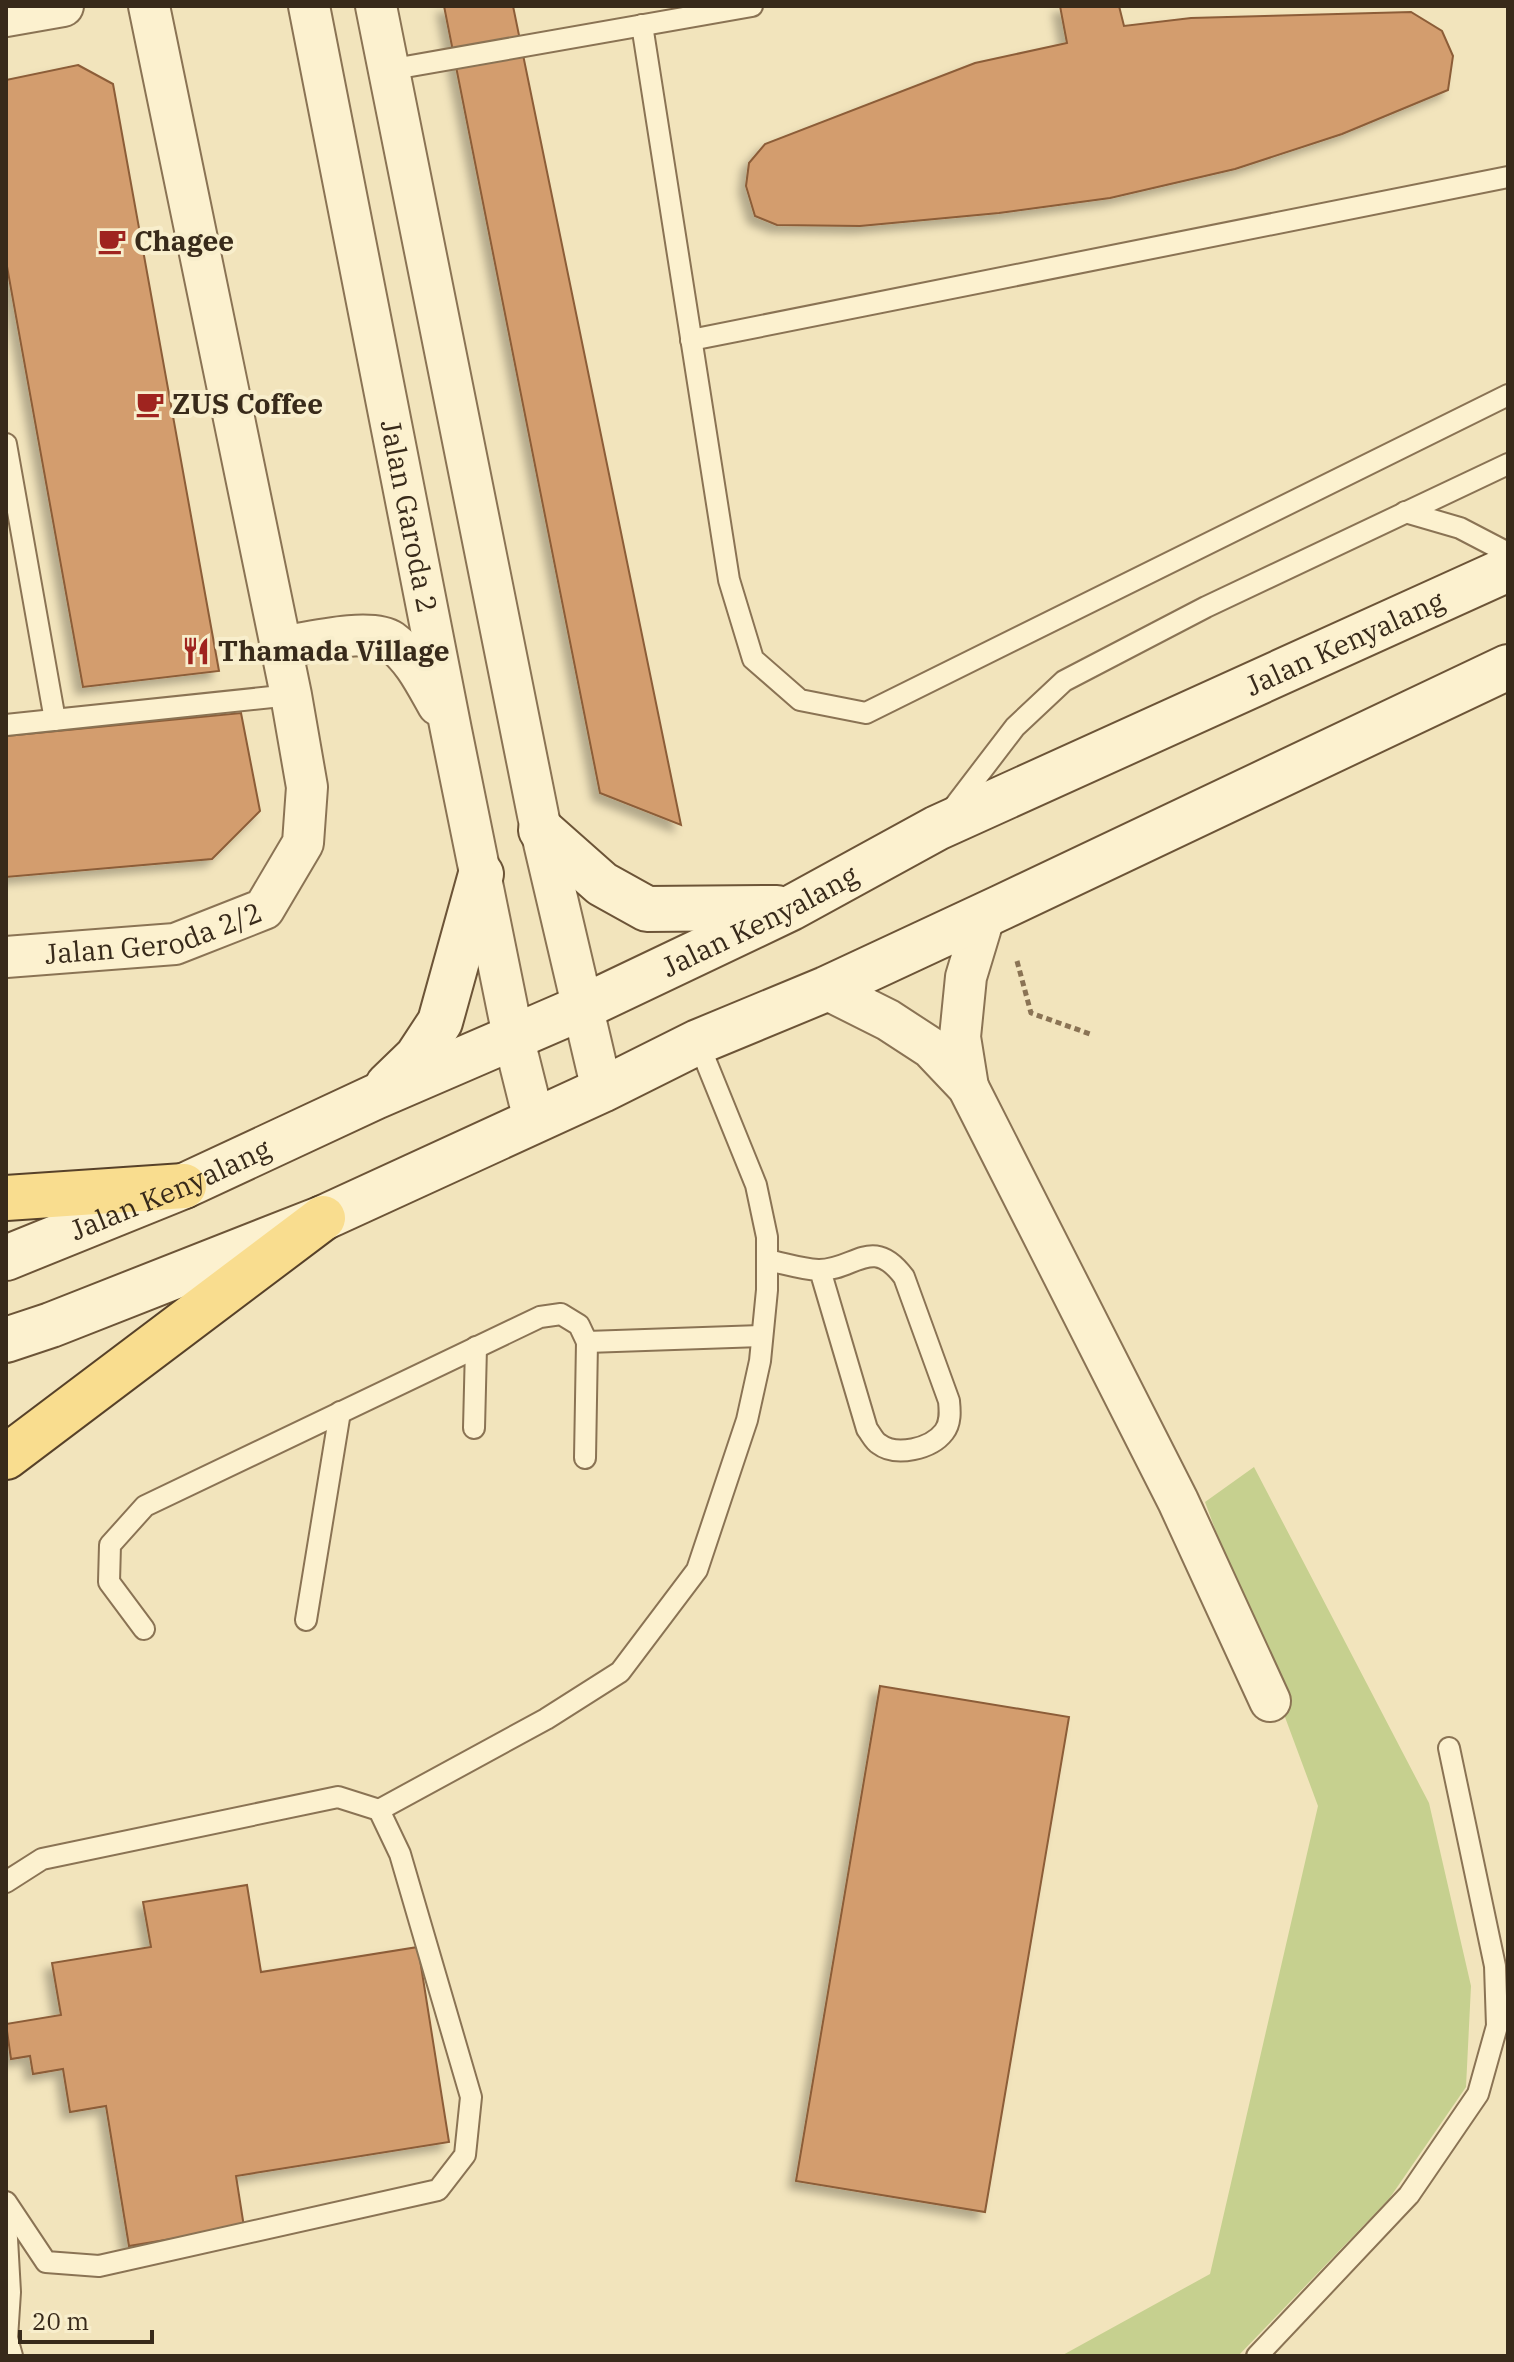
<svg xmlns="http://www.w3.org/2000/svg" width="1514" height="2362" font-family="'IBM Plex Serif',serif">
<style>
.green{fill:#c6d08f}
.building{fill:#d39d6e;stroke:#8c5d38;stroke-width:2;filter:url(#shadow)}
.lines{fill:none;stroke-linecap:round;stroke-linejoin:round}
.lane-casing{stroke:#8a7354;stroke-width:24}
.street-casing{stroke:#8a7354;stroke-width:44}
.secondary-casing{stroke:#6c5437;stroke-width:48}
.primary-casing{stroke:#574129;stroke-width:48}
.path{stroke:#8a7354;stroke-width:5;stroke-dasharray:6 4;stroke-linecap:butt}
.lane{stroke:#fcf1cf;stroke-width:20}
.street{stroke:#fcf1cf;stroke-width:40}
.secondary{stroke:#fcf1cf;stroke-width:44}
.primary{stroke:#f9dd8f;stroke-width:44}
.labels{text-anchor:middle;stroke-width:8;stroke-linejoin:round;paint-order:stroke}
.poi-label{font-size:28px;font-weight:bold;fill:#382a1a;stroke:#f8eecc;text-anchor:start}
.street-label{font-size:28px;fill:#382a1a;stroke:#f8eecc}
</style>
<defs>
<filter id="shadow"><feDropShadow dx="-7" dy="7" stdDeviation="4" flood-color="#0004"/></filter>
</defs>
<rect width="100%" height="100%" fill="#f2e4bc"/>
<!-- green -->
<polygon class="green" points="1254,1467 1429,1803 1471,1986 1466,2087 1389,2199 1238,2356 1061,2356 1210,2274 1318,1806 1205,1502"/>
<!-- building -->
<g class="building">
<polygon points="444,6 513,6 681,825 600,793"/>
<polygon points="1060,6 1119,6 1124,26 1191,18 1411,12 1442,31 1453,56 1448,90 1342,134 1235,169 1110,198 999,213 860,226 777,225 755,216 746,186 749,163 765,144 975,63 1067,43"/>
<polygon points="78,65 113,84 219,671 83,687 6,261 6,80"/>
<polygon points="241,713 260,811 212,859 6,877 6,736"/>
<polygon points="880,1686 1069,1717 985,2212 796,2181"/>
<polygon points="247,1885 261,1972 418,1947 449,2142 236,2176 244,2227 129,2246 106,2106 70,2112 63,2069 33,2074 30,2056 11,2059 6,2024 61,2015 52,1963 151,1947 143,1902"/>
</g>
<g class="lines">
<defs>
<g id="lane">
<polyline points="642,25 729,580 753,659 800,700 866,713 1508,395"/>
<polyline points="388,70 752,6"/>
<polyline points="691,340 1508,177"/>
<polyline points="6,444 55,720"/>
<polyline points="1405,512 1460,528 1508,553"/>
<polyline points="6,725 291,695"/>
<polyline points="950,812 1015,727 1064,681 1206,607 1508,464"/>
<path d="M 767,1260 C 783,1263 801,1269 818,1270 C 854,1271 872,1234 904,1277 L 949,1401 C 950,1411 951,1423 944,1432 C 931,1449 896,1457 879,1444 C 874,1441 871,1434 867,1429 L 820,1270"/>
<polyline points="474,1428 476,1347"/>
<polyline points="585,1458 587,1342"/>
<polyline points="306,1620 340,1412"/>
<polyline points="144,1629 109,1582 110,1545 145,1506 540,1317 561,1314 579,1325 587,1342 761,1336"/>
<polyline points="379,1810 546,1719 620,1672 697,1570 747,1420 760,1361 767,1290 767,1237 756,1185 698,1042"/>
<polyline points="6,1882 42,1859 338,1797 379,1810 400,1854 471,2097 465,2155 438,2190 99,2266 46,2262 6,2202"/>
<polyline points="6,2221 10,2292 7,2338 12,2356"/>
<polyline points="1257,2356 1409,2195 1478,2094 1497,2026 1495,1966 1449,1748"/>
</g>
<g id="street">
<path id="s1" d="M 309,6 L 451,730 L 513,1036 L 534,1120"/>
<polyline points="376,6 541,830 602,1090"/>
<polyline points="6,16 63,6"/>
<path d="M 281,647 C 306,643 371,627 391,641 C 413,657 425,682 438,705"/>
<path id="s2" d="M 6,957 L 175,944 L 264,909 L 303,843 L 307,787 L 291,695 L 149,6"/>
<polyline points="826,989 888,1020 931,1048 968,1087 1178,1501 1270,1701"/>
<polyline points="968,1087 960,1037 966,977 985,914"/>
</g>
<g id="secondary">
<polyline points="541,830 602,884 647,909 777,908"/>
<polyline points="388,1085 417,1057 440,1022 481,874"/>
<path id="s3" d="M 6,1258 L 184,1186 L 375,1097 L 581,1008 L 791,908 L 937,828 L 1508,569"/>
<polyline points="6,1340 51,1325 323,1218 602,1090 698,1042 826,989 1002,907 1508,667"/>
</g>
<g id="primary">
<polyline points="6,1198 184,1186"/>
<polyline points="6,1457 323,1218"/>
</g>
</defs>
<!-- lane casing -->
<use href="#lane" class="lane-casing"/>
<!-- street casing -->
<use href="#street" class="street-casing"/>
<!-- secondary casing -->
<use href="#secondary" class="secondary-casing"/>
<!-- primary casing -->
<use href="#primary" class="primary-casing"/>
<!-- path -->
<polyline class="path" points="1017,961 1031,1013 1093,1035"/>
<!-- lane -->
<use href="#lane" class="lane"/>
<!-- street -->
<use href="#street" class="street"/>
<!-- secondary -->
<use href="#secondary" class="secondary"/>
<!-- primary -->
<use href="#primary" class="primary"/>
</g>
<!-- icons -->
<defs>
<symbol id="cafe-bare" viewBox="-9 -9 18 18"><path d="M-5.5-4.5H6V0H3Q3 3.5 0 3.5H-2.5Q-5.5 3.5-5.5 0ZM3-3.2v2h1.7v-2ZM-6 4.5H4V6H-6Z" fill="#9f241f" stroke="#f8eecc" stroke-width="2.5" paint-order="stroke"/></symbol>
<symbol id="restaurant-bare" viewBox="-9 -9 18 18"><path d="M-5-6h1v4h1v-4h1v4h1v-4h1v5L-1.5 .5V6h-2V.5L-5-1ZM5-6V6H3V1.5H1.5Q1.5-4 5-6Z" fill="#9f241f" stroke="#f8eecc" stroke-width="2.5" paint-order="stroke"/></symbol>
</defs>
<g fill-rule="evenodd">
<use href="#cafe-bare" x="92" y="221" width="40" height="40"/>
<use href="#cafe-bare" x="130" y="384" width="40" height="40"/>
<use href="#restaurant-bare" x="176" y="631" width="40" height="40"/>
</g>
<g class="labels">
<!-- poi labels -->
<g class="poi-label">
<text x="134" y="251">Chagee</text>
<text x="172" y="414">ZUS Coffee</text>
<text x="218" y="661">Thamada Village</text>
</g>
<!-- street labels -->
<g class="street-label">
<text dy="10" stroke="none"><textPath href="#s1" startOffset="520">Jalan Garoda 2</textPath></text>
<text dy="10" stroke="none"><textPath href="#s3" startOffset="1474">Jalan Kenyalang</textPath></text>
<text dy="10" stroke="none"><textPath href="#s3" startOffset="826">Jalan Kenyalang</textPath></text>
<text dy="10" stroke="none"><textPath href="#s2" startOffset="150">Jalan Geroda 2/2</textPath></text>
<text dy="10" stroke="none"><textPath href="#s3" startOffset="178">Jalan Kenyalang</textPath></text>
</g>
</g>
<!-- border -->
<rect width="1514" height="2362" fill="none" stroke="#382a1a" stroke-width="16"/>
<!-- scale -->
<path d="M20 2330v12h132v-12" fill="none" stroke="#382a1a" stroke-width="4"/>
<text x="32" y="2330" font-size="24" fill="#382a1a" stroke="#f8eecc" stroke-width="6" paint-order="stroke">20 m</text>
</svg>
